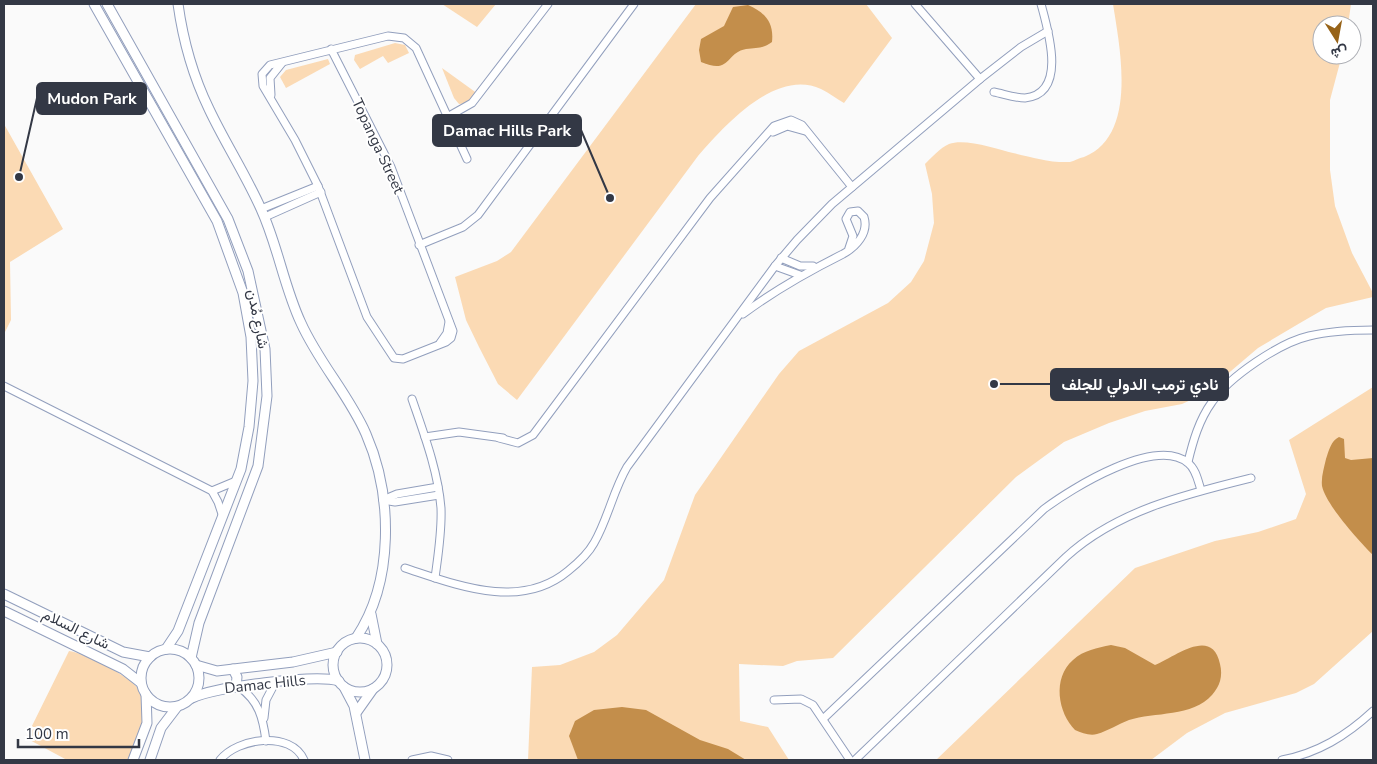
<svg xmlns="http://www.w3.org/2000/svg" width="1377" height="764" font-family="'Nunito Sans',Vazirmatn,sans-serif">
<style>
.green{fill:#fbdab4}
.water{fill:#c38e4b}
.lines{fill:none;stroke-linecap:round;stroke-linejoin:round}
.minor-casing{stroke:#929fbd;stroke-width:9}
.tertiary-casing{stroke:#929fbd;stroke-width:11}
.minor{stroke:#fff;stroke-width:7}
.tertiary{stroke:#fff;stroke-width:9}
.labels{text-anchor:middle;stroke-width:4;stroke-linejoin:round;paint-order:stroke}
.street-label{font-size:15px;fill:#333845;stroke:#fff}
.leader{fill:none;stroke:#333845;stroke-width:2}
.callout-dot{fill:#333845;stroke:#fff;stroke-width:2}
.callout{fill:#333845;stroke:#333845;stroke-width:2}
.callout-label{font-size:16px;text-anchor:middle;font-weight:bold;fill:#fff}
</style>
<rect width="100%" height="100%" fill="#fafafa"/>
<!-- green -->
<g class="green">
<polygon points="442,4 496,4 477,27"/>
<path d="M 696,4 L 866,4 L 892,38 L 844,103 C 837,99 829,93 821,89 C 776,68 725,125 698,156 L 517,400 L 498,384 L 479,347 L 466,320 L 455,277 L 497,261 L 511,252 Z"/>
<path d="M 1113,4 L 1351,4 L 1348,25 L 1322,25 L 1322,55 L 1342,55 L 1330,100 L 1330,170 L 1335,206 L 1352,253 L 1373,293 L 1373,297 L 1326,308 L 1300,323 L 1258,348 L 1204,394 L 1182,404 L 1145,411 L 1109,423 L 1064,442 L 1016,477 L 833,658 L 797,661 L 783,666 L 739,664 L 740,721 L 768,727 L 789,760 L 528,760 L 532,667 L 560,665 L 594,652 L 617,635 L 664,580 L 695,495 L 779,374 L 799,351 L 888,303 L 911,282 L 924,261 L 934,223 L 932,194 L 925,164 C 932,157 940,148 949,144 C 965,138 997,149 1013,153 C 1031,157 1050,163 1070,162 C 1074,161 1079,158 1084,157 C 1138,135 1120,49 1113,4 Z"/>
<polygon points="395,43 405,45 409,53 388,63 383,56 360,69 354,60 355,55"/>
<polygon points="328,59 330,64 286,88 280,77 286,70"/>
<polygon points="442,68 478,94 469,103 459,104 454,98"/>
<polygon points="4,124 63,229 10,262 11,320 4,334"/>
<polygon points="1373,387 1373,631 1314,684 1296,693 1225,713 1187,733 1151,760 936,760 1135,568 1215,541 1258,532 1296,519 1306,494 1289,440"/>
<path d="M 69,651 C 84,653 122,673 134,684 C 140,690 148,703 148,712 C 148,724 138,747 135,760 L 67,760 L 26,738 Z"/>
</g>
<!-- water -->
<g class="water">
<path d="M 748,5 C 766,13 774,23 772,42 C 763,49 757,47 746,49 C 725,53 731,75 701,62 L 699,50 L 701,39 L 724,26 L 733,7 Z"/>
<path d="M 1339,437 L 1344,439 L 1345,458 L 1351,460 L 1373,458 L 1373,555 C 1360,542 1326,505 1322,486 C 1321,477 1324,468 1326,459 C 1329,450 1331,441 1339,437 Z"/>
<path d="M 1111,645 L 1125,648 L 1155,665 C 1175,657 1212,626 1220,664 C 1223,676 1220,686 1212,695 C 1193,717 1154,712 1129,720 C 1118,724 1108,731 1097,734 C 1090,736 1082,733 1075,730 C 1058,713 1052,678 1073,660 C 1084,650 1097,648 1111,645 Z"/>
<polygon points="622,707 646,710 700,740 728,749 746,760 578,760 569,736 575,721 594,710"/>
</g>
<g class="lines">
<defs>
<g id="minor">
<polyline points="915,4 980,79"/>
<polyline points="331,49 391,167 453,331 451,338 446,342 403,359 394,358 367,317 318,186 295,140 263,86 262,74 270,65 388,36 404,38 416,48 467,159"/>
<path d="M 994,92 C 1004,94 1015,98 1025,98 C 1068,94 1048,30 1041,4"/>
<polyline points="271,95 270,78 282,63"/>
<polyline points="449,116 472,103 548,4"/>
<polyline points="773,132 787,126 805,131"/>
<polyline points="261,209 318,186"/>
<polyline points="265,217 321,192"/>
<polyline points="419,245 463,227 478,215 634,4"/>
<polyline points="781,258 800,266 813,266"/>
<polyline points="775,266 800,275"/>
<path d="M 743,314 C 775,290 807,272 843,254 C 856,247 869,233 864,217 L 858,211 L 850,212 L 846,219 L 853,236 L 848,251"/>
<polyline points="440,343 447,333 449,322"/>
<polyline points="4,386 212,491 218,502 222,514"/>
<path d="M 412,399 C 424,434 438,471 441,508 C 442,532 438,555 435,578"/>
<polyline points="425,437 459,432 503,438"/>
<polyline points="499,438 518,443 533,435 710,198 774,126 791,120 802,125 852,187"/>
<path d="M 1188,462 C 1193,441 1199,420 1212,402 C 1229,377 1279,343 1309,336 C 1330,331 1351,330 1373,330"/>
<polyline points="212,491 236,481"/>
<polyline points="383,500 397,494 438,487"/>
<polyline points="383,500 395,502 439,495"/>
<path d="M 405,568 C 457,585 520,611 568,571 C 578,563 588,554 594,543 C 608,519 613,491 627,467 L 775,266 L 797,240 L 832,204 L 980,79 L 1021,47 L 1048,31"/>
<path d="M 239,687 C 259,701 263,718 266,741"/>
<polyline points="774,700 801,699 813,705 850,760"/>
<polyline points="264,718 266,700 275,683"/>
<path d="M 823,719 L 1044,509 C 1072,488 1156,436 1188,463 C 1196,469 1198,481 1201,490"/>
<path d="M 220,760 C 237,738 291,730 304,760"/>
<polyline points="412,760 431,756 448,760"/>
<path d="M 855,760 L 1066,557 C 1116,511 1186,494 1251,478"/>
<path d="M 1282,760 C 1318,753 1346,736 1373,711"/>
</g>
<g id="tertiary">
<polyline points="94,4 217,221 243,293 251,337 253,381 249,427 241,469 178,631 166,649"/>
<polyline points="107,4 228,219 248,271 265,349 267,396 258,466 199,623 191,658"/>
<path d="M 178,4 C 183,40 193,76 209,109 C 225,143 246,175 261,209 C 278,246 284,287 301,323 C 319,363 349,395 366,434 C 393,496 394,582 356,638"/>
<polyline points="4,594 123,652 150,657"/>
<polyline points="4,611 123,669 141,683"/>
<polyline points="371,614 377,644"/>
<circle cx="360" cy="665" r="27"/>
<circle cx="170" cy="678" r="29"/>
<polyline points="196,665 217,671 293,662 337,652"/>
<polyline points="233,669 237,677 236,687"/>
<polyline points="344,687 354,706 365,760"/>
<path d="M 192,698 C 214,687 316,674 339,681"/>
<polyline points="356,713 373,689"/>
<polyline points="133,760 147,723 146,694"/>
<polyline points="150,760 161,728 177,707"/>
</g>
</defs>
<!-- minor casing -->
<use href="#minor" class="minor-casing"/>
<!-- tertiary casing -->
<use href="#tertiary" class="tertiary-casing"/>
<!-- minor -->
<use href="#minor" class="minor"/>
<!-- tertiary -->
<use href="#tertiary" class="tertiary"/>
</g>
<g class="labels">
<!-- street labels -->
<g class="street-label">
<text transform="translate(378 146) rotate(65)" y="5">Topanga Street</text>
<text transform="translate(258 319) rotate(79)" y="5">شارع مُدن</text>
<text transform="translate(76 629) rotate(26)" y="5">شارع السلام</text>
<text transform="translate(265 684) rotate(-6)" y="5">Damac Hills</text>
</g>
</g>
<!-- callouts -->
<path class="leader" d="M19 177L37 98M610 198L581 130M994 384L1051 384"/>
<g class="callout-dot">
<circle cx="19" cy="177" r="5"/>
<circle cx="610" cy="198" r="5"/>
<circle cx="994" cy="384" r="5"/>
</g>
<g class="callout">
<rect x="37" y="83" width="109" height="31" rx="5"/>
<rect x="433" y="115" width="148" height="31" rx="5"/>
<rect x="1051" y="369" width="177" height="31" rx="5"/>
</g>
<g class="callout-label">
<text x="92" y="104">Mudon Park</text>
<text x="507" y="136">Damac Hills Park</text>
<text x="1140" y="390">نادي ترمب الدولي للجلف</text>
</g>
<!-- border -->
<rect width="1377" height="764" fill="none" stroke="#333845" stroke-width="10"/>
<!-- north arrow -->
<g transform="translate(1337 40) rotate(169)"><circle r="24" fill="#ffffff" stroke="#adafb5"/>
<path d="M0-4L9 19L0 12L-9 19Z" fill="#976318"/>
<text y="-8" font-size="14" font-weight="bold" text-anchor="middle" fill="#333845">ش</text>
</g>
<!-- scale -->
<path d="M18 739v8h121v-8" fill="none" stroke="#333845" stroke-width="2.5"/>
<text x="25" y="739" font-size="15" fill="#333845" stroke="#ffffff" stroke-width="4" paint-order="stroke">100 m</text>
</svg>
